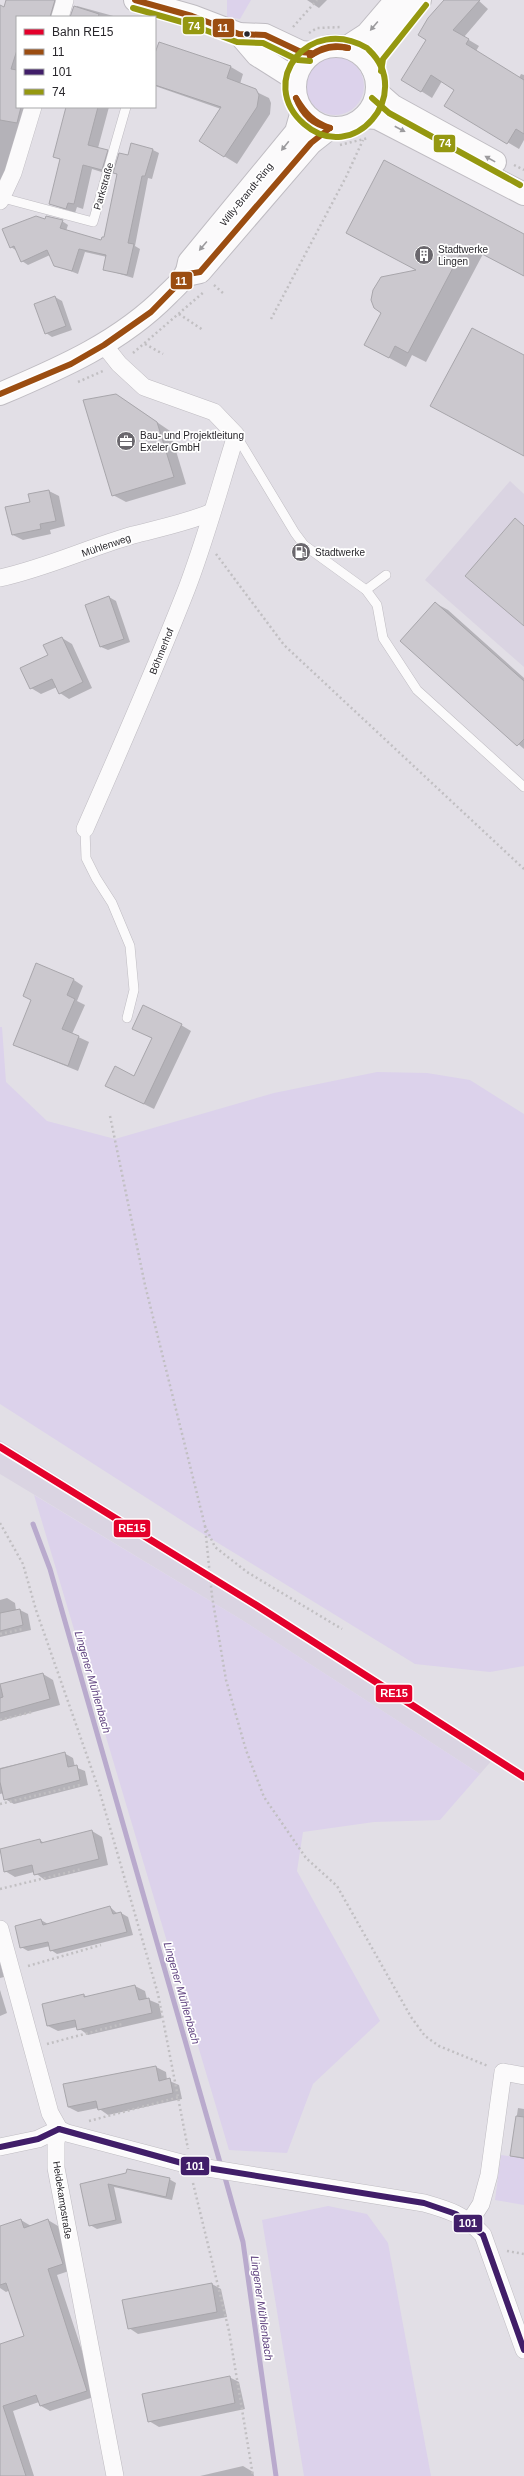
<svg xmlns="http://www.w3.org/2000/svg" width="524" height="2476" font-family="Arial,sans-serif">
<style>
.built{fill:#dad4e2}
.green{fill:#dcd2eb}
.shadow{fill:#0003}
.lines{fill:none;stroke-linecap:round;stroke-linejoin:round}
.stream{stroke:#b9aacd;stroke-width:5}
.building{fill:#cbc8ce;stroke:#a8a6ab}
.lane-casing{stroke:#bfbcc2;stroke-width:10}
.street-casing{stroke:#bfbcc2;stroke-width:18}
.secondary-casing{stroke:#bfbcc2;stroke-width:24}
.path{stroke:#c1bfc2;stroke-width:2.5;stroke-dasharray:2 3;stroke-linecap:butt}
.lane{stroke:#fbfafb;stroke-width:9}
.street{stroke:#fbfafb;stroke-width:17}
.secondary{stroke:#fbfafb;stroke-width:22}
.bus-1-casing{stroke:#fff;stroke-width:9}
.bus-2-casing{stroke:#fff;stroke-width:9}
.bus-3-casing{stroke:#fff;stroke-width:9}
.bus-1{stroke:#9b4d11;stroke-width:6}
.bus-2{stroke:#411e69;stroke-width:6}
.bus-3{stroke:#959810;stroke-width:6}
.rail-1-casing{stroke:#fff;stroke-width:10}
.rail-1{stroke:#e4002b;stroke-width:7}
.oneway{fill:#9c9b9e}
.bus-dot{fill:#29272c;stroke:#fff;stroke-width:1.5}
.labels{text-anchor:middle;stroke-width:3.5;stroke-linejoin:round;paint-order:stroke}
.street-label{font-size:10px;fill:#29272c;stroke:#fff}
.poi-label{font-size:10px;fill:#29272c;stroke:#fff;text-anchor:start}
.water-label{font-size:11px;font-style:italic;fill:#5f427f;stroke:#fff}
.line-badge{stroke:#fff;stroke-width:1.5}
.badge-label{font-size:11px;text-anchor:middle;font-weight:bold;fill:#fff}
</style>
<rect width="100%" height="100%" fill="#e2dfe6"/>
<!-- built -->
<g class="built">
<polygon points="510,481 524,494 524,667 425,580"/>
<polygon points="0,1440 258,1601 494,1758 480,1774 242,1620 0,1474"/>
</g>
<!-- green -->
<g class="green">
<polygon points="227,0 251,0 240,19 227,17"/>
<circle cx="335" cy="86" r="29"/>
<polygon points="0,1027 2,1027 6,1082 47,1121 115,1139 274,1093 377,1072 427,1073 470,1080 524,1114 524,1666 490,1672 415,1664 192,1527 0,1404"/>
<polygon points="34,1495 242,1620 480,1774 440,1820 374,1822 303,1832 297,1871 380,2021 313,2084 287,2153 229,2150"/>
<polygon points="501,2155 524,2158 524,2205 495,2200"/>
<polygon points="328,2206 367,2214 388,2243 431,2476 304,2476 262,2220"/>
</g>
<!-- shadow -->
<g class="shadow">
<polygon points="8,0 52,0 65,7 63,17 17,17 17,107 32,107 0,190 0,6 5,8"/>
<polygon points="307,0 327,0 319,8"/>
<polygon points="445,0 478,0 488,9 464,37 479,46 476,51 519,78 521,74 524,75 524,140 519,149 445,106 455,89 442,81 432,98 421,91 427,39"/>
<polygon points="77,6 117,17 71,17"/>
<polygon points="159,43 231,67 243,74 240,84 269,98 271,103 270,114 237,164 224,156 221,109 155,86 155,57"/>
<polygon points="67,107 109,107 98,148 116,156 111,175 92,169 83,209 77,207 75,213 50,204 61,160 54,156"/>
<polygon points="153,150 159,153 152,179 148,178 135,246 140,249 133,278 104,269 107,257 85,252 78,274 55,265 50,255 28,265 22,261 17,251 11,247 46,221 62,221 68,225 66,231 102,241 105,238 118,175 114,173 128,156"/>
<polygon points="524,235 524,276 483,254 426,362 412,355 406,367 382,354 418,270 364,242"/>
<polygon points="55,297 62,301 72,330 52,337 46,333"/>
<polygon points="129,403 170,431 186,484 126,502 113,495"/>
<polygon points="49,491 59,496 65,526 50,530 51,534 23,540 13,535 31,502"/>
<polygon points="109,597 116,601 130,642 108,650 101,647"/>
<polygon points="435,603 448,610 524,678 524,749 401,641"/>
<polygon points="62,638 72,644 92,688 69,699 60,693 57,687 41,694 31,688"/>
<polygon points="74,980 83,986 77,1001 85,1005 72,1034 89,1042 78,1071 14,1045"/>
<polygon points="181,1025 191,1031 154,1109 117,1091 134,1077 153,1039 133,1028"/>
<polygon points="7,1598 15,1603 16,1610 20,1610 28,1614 31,1630 0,1637 0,1600"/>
<polygon points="43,1674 53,1680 60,1705 0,1721 0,1684"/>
<polygon points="64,1753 73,1758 75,1767 85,1771 88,1785 14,1804 5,1799 4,1793 0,1794 0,1768"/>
<polygon points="92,1831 102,1837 108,1865 45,1880 34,1872 15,1877 5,1871 0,1850 40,1840 44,1843"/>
<polygon points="110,1907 118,1914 121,1913 128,1917 133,1935 57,1954 51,1950 50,1946 28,1951 21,1947 41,1920 48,1924"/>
<polygon points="0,1962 4,1977 0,1978"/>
<polygon points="135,1986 145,1991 147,1999 159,2004 162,2018 88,2035 77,2027 58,2031 48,2026 84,1995 87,1997"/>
<polygon points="0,1990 7,2013 0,2016"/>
<polygon points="156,2067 166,2072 167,2080 179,2085 182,2099 108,2115 98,2108 78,2112 68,2107"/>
<polygon points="518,2108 524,2109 524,2159 511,2156"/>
<polygon points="169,2179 176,2183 172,2200 114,2187 122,2223 97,2229 90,2225 81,2185"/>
<polygon points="21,2220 31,2226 48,2220 58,2226 72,2270 57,2275 97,2396 50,2411 41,2406 39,2402 13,2411 34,2476 0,2476 0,2345 25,2337 10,2290 6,2292 0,2288 0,2227"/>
<polygon points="212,2284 221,2289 227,2317 138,2334 129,2328"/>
<polygon points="229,2377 239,2382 245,2409 159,2427 149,2421"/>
<polygon points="243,2466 253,2472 254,2476 200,2476"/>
</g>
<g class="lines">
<!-- stream -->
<g class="stream">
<polyline points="33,1524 50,1569 221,2166"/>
<polyline points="224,2174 243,2242 276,2476"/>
</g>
</g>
<!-- building -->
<g class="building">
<polygon points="6,0 55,0 50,17 17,17 17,50 11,69 17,70 17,107 21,107 17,123 0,120 0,5 4,7"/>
<polygon points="444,0 480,0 453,30 469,39 466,44 524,80 524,134 516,129 507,144 444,106 454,90 431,75 421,92 401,80 426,40 418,35 428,18"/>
<polygon points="74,6 99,14 98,17 70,17"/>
<polygon points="159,42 231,66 227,78 256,89 259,95 257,107 224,157 199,141 221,107 155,85 155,53"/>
<polygon points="66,107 98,107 88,145 108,150 102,170 83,165 74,204 68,203 66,209 49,204 60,159 53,157"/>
<polygon points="131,143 153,149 145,176 142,176 128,243 134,244 127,275 103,270 106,255 79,249 72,271 54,266 47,250 21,262 14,246 10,248 2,229 36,216 45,219 46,216 63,220 60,228 101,240 102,237 104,237 117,174 113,173 119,153 128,155"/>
<polygon points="384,160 524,234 524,276 465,245 408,353 395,346 389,358 364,345 381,313 374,308 371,300 373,290 381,277 416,270 346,233"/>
<polygon points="55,296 66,326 45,334 34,304"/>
<polygon points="472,328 524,355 524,456 430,406"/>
<polygon points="116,394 157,422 174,477 112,496 83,400"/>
<polygon points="49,490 56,521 40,524 41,529 12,535 5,507 30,502 28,494"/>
<polygon points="515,518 524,526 524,626 465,576"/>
<polygon points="109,596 124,639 100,647 85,605"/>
<polygon points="435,602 524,681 524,739 517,746 400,641"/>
<polygon points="62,637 83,682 59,694 52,679 30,689 20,668 48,655 43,645"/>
<polygon points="36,963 74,979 67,995 75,999 62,1029 79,1036 68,1066 13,1045 31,1000 23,996"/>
<polygon points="143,1005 182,1024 144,1104 105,1086 115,1066 134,1076 152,1038 132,1029"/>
<polygon points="20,1609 23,1625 0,1631 0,1613"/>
<polygon points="43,1673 50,1699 0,1713 0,1698 3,1697 0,1684"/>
<polygon points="65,1752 68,1767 77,1765 80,1780 4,1800 0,1782 0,1769"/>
<polygon points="92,1830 99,1859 34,1875 32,1865 4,1872 0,1849 40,1839 41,1843"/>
<polygon points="110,1906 113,1914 121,1912 127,1932 50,1951 48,1942 20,1948 15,1926 41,1919 43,1925"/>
<polygon points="135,1985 139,2000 149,1998 152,2013 77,2030 75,2020 47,2026 42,2004 84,1994 84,1997"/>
<polygon points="156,2066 159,2081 170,2078 173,2093 98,2110 96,2101 68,2107 63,2084"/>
<polygon points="516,2116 524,2117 524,2158 510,2156"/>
<polygon points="127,2169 170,2178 166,2197 108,2184 116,2220 89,2226 80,2184 126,2173"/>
<polygon points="21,2219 24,2228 48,2219 63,2264 48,2269 87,2391 40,2406 36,2395 3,2406 26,2476 0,2476 0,2344 24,2336 6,2283 0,2285 0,2226"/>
<polygon points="212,2283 217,2312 128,2329 122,2300"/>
<polygon points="230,2376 235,2403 148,2422 142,2394"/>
</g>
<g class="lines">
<defs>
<g id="lane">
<polyline points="3,198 93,222 126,107"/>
<polyline points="236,435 295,533 304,545 366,590 377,605 383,638 417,690 524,787"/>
<polyline points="366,590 386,575"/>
<polyline points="85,829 86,858 96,878 112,903 130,946 134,990 127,1018"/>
</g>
<g id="street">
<polyline points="60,17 65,0"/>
<polyline points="0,201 13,173 33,107"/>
<path d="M 0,578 C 46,568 88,548 133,535 C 160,528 186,523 212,512"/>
<path d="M 85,829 C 120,749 155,670 187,588 C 206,538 220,486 236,435 L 214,412 L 144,387 L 119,364 L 104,345"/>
<path d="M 0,1929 L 50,2113 L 59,2129 L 67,2133 L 189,2165 L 424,2203 C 449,2210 465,2215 483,2235 L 524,2350"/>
<polyline points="59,2129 56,2142 56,2168 115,2476"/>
<polyline points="0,2147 38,2139 59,2129"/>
<polyline points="470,2221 481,2204 489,2175 503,2072 524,2076"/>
</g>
<g id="secondary">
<polyline points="135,0 192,16 239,34 265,35 301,52 311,53"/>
<polyline points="239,34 257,55 295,79"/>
<circle cx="336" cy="87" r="41"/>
<polyline points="347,47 367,34 396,0"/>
<polyline points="373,69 376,55 420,0"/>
<polyline points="377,92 393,106 495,162"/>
<polyline points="364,117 377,118 524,194"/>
<polyline points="191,274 200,272 311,143 330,128"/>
<path d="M 0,394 C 61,368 121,342 168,294 C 179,283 187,278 189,262 L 296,132 L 302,111"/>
</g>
</defs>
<!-- lane casing -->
<use href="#lane" class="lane-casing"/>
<!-- street casing -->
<use href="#street" class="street-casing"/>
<!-- secondary casing -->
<use href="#secondary" class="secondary-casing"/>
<!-- path -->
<g class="path">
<polyline points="293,27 317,0"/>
<polyline points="309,33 317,28 342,27"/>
<polyline points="340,145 368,138"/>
<polyline points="514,165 524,170"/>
<polyline points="214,285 224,294"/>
<polyline points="179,314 203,330"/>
<polyline points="271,319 346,177 363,140"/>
<polyline points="145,344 163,354"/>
<polyline points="133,353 205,291"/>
<polyline points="78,382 103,371"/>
<polyline points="216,554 284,645 524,869"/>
<polyline points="110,1116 145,1285 205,1526 215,1547 247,1572 342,1629"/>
<polyline points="0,1523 23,1564 36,1610 100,1793 158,1994 188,2149"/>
<polyline points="205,1526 212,1596 226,1680 246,1750 264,1797 306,1858 337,1886 411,2017 425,2036 439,2046 488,2066"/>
<polyline points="0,1634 23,1629"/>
<polyline points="0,1720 32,1712"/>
<polyline points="0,1804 80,1785"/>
<polyline points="0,1889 82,1869"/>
<polyline points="28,1966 101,1945"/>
<polyline points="47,2044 122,2024"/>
<polyline points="89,2121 179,2097"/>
<polyline points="193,2183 229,2331 253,2476"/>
<polyline points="507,2251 524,2254"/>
</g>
<!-- lane -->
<use href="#lane" class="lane"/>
<!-- street -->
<use href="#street" class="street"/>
<!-- secondary -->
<use href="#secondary" class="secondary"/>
<defs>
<g id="bus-1">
<polyline points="135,0 192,16 239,34 265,35 301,52 311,53"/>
<path d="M 310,56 C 322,46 334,44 348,48"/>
<path d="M 310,56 C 323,48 334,45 348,48"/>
<path d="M 296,98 C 305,113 313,122 330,128"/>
<path d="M 296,98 C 302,114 313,125 330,128"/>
<polyline points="0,394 71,364 104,345 151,312 188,274 200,272 311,143 330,128"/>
</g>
<g id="bus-2">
<polyline points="59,2129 189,2165 424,2203 456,2214 483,2235 524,2350"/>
<polyline points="0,2147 38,2139 59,2129"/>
</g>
<g id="bus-3">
<polyline points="133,8 189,24 237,42 263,43 298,60 310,61"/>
<path d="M 367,48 C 309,14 256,82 304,124 C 353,167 415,94 369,50"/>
<polyline points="381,71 383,59 426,5"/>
<polyline points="372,98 389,113 520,185"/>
</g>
</defs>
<!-- bus-1 casing -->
<use href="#bus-1" class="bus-1-casing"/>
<!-- bus-2 casing -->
<use href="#bus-2" class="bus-2-casing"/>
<!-- bus-3 casing -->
<use href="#bus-3" class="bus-3-casing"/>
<!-- bus-1 -->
<use href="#bus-1" class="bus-1"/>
<!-- bus-2 -->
<use href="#bus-2" class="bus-2"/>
<!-- bus-3 -->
<use href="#bus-3" class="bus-3"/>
<defs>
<polyline id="rail-1" points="0,1447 256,1605 524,1777"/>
</defs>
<!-- rail-1 casing -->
<use href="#rail-1" class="rail-1-casing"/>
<!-- rail-1 -->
<use href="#rail-1" class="rail-1"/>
</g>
<!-- one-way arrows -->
<defs><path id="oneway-solid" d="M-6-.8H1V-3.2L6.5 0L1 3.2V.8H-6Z"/></defs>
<g class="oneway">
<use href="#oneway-solid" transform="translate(374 26) rotate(130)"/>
<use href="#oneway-solid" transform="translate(400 129) rotate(28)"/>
<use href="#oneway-solid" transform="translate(285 146) rotate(129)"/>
<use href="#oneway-solid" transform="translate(490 159) rotate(-151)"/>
<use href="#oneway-solid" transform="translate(203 246) rotate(130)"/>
</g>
<!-- icons -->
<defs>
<symbol id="building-disc" viewBox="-11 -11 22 22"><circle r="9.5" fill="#6a676d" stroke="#fff"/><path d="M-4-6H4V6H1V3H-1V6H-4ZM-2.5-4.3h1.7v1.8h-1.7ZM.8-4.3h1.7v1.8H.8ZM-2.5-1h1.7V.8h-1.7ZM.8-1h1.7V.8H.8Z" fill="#fff"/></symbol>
<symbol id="office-disc" viewBox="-11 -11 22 22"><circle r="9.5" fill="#6a676d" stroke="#fff"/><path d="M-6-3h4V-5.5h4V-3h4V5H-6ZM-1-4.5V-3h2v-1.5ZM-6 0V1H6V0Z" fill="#fff"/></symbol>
<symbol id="fuel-disc" viewBox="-11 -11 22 22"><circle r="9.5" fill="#6a676d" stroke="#fff"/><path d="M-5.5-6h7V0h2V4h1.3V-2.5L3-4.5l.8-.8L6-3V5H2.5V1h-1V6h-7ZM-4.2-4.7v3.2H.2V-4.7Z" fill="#fff"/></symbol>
</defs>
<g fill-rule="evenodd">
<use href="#building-disc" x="413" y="244" width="22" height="22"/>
<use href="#office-disc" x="115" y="430" width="22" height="22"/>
<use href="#fuel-disc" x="290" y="541" width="22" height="22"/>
</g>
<!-- markers -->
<circle class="bus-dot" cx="247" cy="34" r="3.5"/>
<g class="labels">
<!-- street labels -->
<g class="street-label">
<text transform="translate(103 186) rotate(-74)" y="4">Parkstraße</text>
<text transform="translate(246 194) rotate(-51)" y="4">Willy-Brandt-Ring</text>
<text transform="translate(106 545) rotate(-19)" y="4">Mühlenweg</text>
<text transform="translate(161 651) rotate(-68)" y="4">Böhmerhof</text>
<text transform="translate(63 2200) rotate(81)" y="4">Heidekampstraße</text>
</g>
<!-- poi labels -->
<g class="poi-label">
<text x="438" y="253">Stadtwerke<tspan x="438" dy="12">Lingen</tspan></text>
<text x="140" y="439">Bau- und Projektleitung<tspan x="140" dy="12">Exeler GmbH</tspan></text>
<text x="315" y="556">Stadtwerke</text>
</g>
<!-- water labels -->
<g class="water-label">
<text transform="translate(93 1682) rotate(74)" y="4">Lingener Mühlenbach</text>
<text transform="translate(182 1993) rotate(74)" y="4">Lingener Mühlenbach</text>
<text transform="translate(262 2308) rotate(82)" y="4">Lingener Mühlenbach</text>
</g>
</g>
<g class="line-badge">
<rect x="182" y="16" width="23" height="19" rx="4" fill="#959810"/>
<rect x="212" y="18" width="23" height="20" rx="4" fill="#9b4d11"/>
<rect x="433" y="134" width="23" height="19" rx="4" fill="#959810"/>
<rect x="170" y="271" width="23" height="19" rx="4" fill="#9b4d11"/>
<rect x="113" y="1519" width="38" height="19" rx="4" fill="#e4002b"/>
<rect x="375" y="1684" width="38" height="19" rx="4" fill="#e4002b"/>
<rect x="180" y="2156" width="30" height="20" rx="4" fill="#411e69"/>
<rect x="453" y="2214" width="30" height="19" rx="4" fill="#411e69"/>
</g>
<g class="badge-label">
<text x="194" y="30">74</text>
<text x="223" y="32">11</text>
<text x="445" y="147">74</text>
<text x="181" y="285">11</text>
<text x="132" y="1532">RE15</text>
<text x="394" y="1697">RE15</text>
<text x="195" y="2170">101</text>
<text x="468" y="2227">101</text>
</g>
<!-- legend -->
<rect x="16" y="16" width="140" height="92" fill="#ffffff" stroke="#a9a9ab"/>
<rect x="24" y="29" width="20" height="6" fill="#e4002b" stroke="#a9a9ab"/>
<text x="52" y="36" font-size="12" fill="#29272c">Bahn RE15</text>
<rect x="24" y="49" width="20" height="6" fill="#9b4d11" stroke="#a9a9ab"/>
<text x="52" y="56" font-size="12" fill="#29272c">11</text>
<rect x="24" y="69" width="20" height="6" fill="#411e69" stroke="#a9a9ab"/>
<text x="52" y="76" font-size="12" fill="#29272c">101</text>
<rect x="24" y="89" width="20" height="6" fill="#959810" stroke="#a9a9ab"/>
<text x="52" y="96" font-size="12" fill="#29272c">74</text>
</svg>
